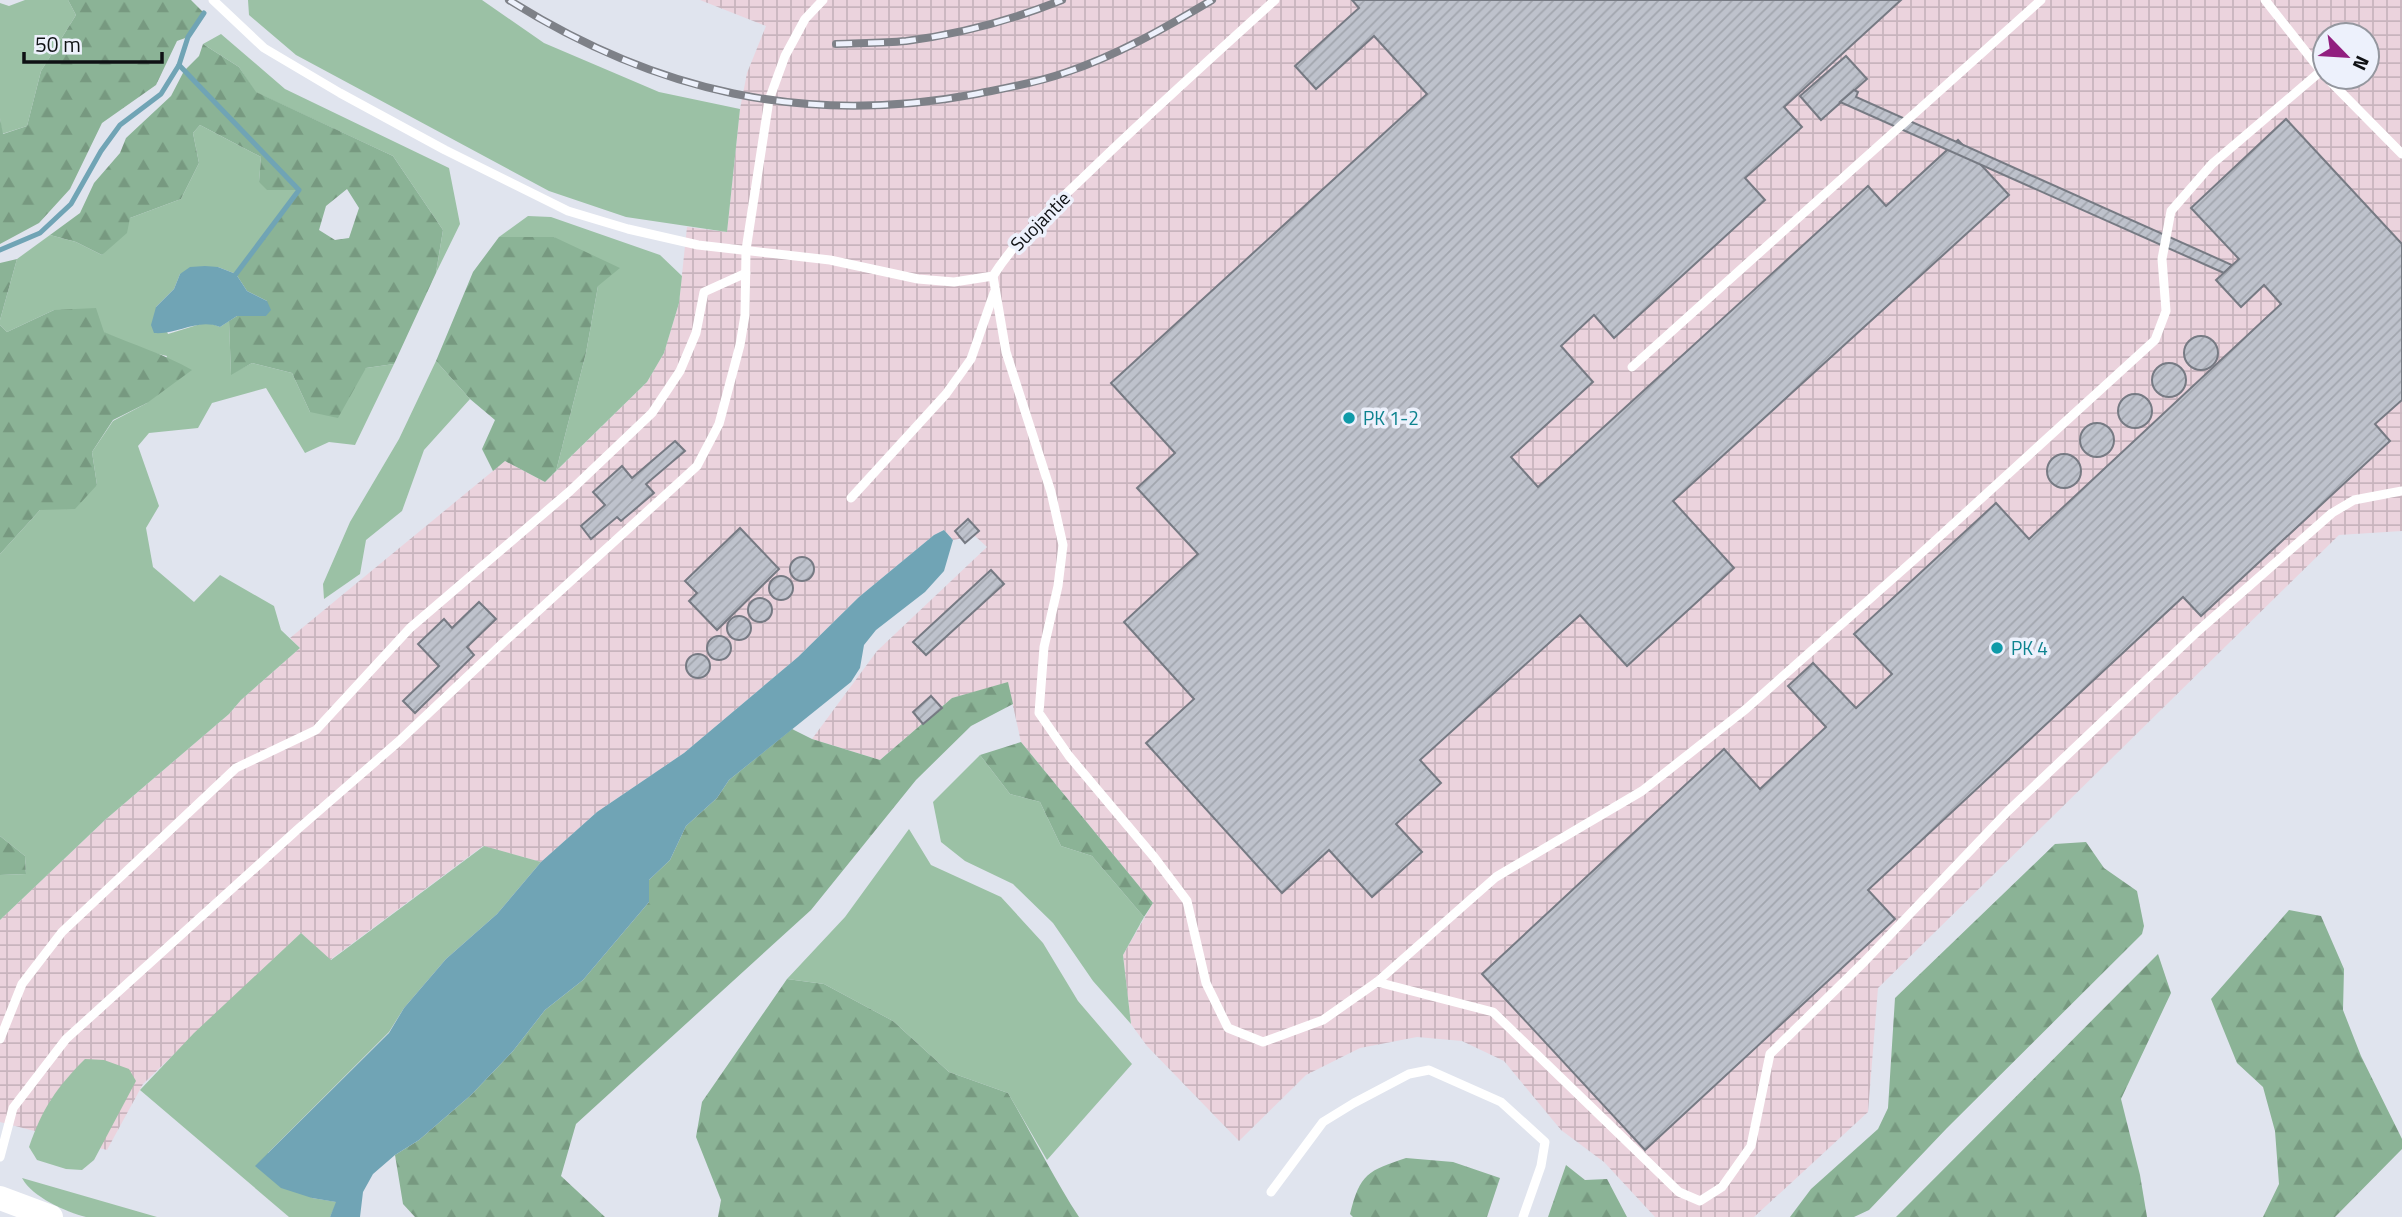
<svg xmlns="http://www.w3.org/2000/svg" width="2402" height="1217" font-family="'Titillium Web',sans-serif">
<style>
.industrial{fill:url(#industrial-grid);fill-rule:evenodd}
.grass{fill:#9bc1a5}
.forest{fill:url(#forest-firs);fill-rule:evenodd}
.water{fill:#70a4b5}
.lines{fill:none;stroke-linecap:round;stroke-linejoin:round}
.stream{stroke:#70a4b5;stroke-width:5}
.building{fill:url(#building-hatch);stroke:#767a83;stroke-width:2}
.service{stroke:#fff;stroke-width:9}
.secondary{stroke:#fff;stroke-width:24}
.rail-casing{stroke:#7e8188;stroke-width:8}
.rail{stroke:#edf1fc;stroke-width:5;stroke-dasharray:16;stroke-linecap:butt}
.culture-dot{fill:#0f9aa8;stroke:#edf1fc;stroke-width:2.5}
.labels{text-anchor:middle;stroke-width:7;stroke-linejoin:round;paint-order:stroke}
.street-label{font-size:19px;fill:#0f1114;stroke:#edf1fc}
.culture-label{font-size:19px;fill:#0d838f;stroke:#edf1fc;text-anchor:start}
</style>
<defs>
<pattern id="industrial-grid" width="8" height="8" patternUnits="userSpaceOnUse" patternTransform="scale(1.75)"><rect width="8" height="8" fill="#ebd3dd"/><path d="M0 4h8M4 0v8" fill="none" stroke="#c8b4bd"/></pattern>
<pattern id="forest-firs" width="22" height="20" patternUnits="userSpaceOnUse" patternTransform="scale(1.75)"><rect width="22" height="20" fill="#8bb396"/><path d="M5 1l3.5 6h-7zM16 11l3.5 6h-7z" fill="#779980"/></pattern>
<pattern id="building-hatch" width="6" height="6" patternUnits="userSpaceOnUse" patternTransform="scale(1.75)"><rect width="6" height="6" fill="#bec2cc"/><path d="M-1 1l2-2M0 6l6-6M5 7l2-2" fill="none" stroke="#a2a6ae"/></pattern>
</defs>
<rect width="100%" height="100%" fill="#e0e4ee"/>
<!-- industrial -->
<path class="industrial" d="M 700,0 L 2402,0 L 2402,531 L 2339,535 L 1878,988 L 1868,1112 L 1754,1217 L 1655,1217 L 1604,1162 L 1561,1130 L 1504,1061 L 1462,1041 L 1417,1037 L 1360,1048 L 1306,1075 L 1239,1141 L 1147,1046 L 1131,1024 L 1123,955 L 1153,903 L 1021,742 L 1008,683 L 952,698 L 880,760 L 812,739 L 877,651 L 987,547 L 975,536 L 953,540 L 944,530 L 934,535 L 859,597 L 798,657 L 684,753 L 597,812 L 541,862 L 483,846 L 330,960 L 301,933 L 143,1084 L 107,1150 L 0,1122 L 0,920 L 105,820 L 229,714 L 241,700 L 300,648 L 290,638 L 505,461 L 545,482 L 647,382 L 664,353 L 679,303 L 687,227 L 727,232 L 740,109 L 747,73 L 766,26 ZM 2325,35 L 2367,35 L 2367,77 L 2325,77 Z"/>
<!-- grass -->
<g class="grass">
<polygon points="25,0 68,0 76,15 41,71 27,126 2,134 0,118 0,3 9,6"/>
<polygon points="248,0 482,0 544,43 659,92 740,109 727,232 626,217 549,191 296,55 249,15"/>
<polygon points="221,34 285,89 449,168 460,224 436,273 443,230 393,156 255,92 239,67 203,44"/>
<polygon points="200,125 261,157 259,182 299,190 236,274 218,267 180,274 174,289 156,307 168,334 207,322 220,327 229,321 231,374 252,363 292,373 310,412 366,368 394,364 355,445 329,442 305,453 266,388 212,403 198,428 149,433 138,446 159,506 146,528 153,567 194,602 220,575 274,606 281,630 300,648 241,700 229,714 105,820 0,920 0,875 26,874 25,856 0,836 0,554 40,510 97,485 92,452 113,421 147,403 167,356 145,351 54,310 7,332 0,325 0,320 17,259 50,235 76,242 102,255 130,218 181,199 199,163 193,133"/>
<polygon points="528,216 551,217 660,255 682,276 679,303 664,353 647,382 556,471 586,353 598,286 554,237 499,237"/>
<polygon points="436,361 470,399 424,450 402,511 366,540 360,574 324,599 323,584 350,522 399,439"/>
<polygon points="980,755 1010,794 1040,802 1061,846 1092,856 1144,917 1123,955 1131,1024 1093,981 1053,923 1013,884 965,861 941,842 933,802"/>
<polygon points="909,829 931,865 1001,897 1043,943 1078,1001 1132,1064 1047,1160 1008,1093 949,1072 893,1021 824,984 787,979 845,917"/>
<polygon points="484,846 541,862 497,914 446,959 404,1008 389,1032 268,1153 312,1198 337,1202 330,1217 289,1217 140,1090 194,1033 301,933 331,960"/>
<path d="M 85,1059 L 104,1060 L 129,1069 L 136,1081 L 94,1160 L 82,1170 L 66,1169 L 37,1160 L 29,1147 C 42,1109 56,1088 85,1059 Z"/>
<path d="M 22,1178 L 157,1217 C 138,1217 104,1217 86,1217 C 66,1212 32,1197 22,1178 Z"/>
</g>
<!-- forest -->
<g class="forest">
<polygon points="68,0 191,0 204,13 188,37 177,41 156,85 102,123 70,189 39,223 0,244 0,118 3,134 27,126 41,71 76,15"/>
<path d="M 203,44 L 239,67 L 256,92 L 393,156 L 443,230 L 436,273 L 394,364 L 366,368 L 338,418 L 310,412 L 292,373 L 252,363 L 231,375 L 229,321 L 237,316 L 266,316 L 267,301 L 247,291 L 236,274 L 299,190 L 267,190 L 259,182 L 261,157 L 200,125 L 193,133 L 199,163 L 181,199 L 130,218 L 127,233 L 102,255 L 76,242 L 50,235 L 80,213 L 94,183 L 120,153 L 126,138 L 171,96 L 184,71 L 199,56 ZM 347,189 L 359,208 L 349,238 L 335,240 L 319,230 L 326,206 Z"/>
<polygon points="499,237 554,237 620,268 598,286 586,353 556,471 545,482 505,461 493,471 482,449 495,420 470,399 436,361 473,272"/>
<polygon points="17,259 0,320 0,263"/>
<path d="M 96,308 L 104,332 C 134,345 164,354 192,370 L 147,403 L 113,420 L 92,452 L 97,485 L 75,509 L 40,510 L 0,554 L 0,325 L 7,332 L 54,310 Z"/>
<polygon points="1008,682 1013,704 971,726 916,780 811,910 576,1124 561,1176 605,1217 415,1217 403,1204 395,1155 419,1140 471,1095 513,1051 545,1010 583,980 649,902 649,880 670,860 686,826 717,798 729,780 792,729 812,739 880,760 952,698"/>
<polygon points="1021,742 1153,903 1144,917 1092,856 1061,846 1040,802 1010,794 980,755"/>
<polygon points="0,836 25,856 26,874 0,875"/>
<polygon points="2086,842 2104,868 2137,891 2144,926 2142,934 1947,1128 1869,1210 1854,1217 1790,1217 1811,1189 1878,1129 1888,1108 1895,998 2055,844"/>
<polygon points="2289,910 2321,916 2344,969 2343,1010 2361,1056 2402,1139 2402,1149 2335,1217 2263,1217 2279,1184 2275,1131 2263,1087 2237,1063 2211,999"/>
<polygon points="2158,954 2171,993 2121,1099 2140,1175 2147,1217 1896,1217"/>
<path d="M 787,979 L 824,984 L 893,1021 L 949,1072 L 1008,1093 C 1032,1134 1053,1177 1079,1217 L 718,1217 L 721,1200 L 696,1137 L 702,1102 Z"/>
<path d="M 1406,1158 L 1453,1162 L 1500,1178 L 1487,1217 L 1353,1217 L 1350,1214 C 1360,1173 1368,1171 1406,1158 Z"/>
<polygon points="1566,1165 1585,1180 1607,1179 1627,1217 1548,1217"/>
</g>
<!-- water -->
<g class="water">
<path d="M 205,266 L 218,267 L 236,274 L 247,291 L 267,301 L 271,310 L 266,316 L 237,316 L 220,327 C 197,318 178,335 154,333 L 151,325 L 156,307 L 174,289 L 180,274 L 190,267 Z"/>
<polygon points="944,530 953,540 944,571 925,592 876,630 864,645 860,668 851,682 729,780 717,798 686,826 670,860 649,880 649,902 583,980 545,1010 513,1051 471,1095 419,1140 395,1155 373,1174 363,1192 360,1217 330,1217 336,1202 312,1198 281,1188 255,1166 389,1033 404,1008 446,959 497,914 541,862 597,812 684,753 798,657 859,597 934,535"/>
</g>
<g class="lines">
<!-- stream -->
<g class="stream">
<polyline points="179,65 299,190 236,274"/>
<polyline points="0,250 40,233 71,204 101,151 120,125 161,94 179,65 188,37 204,13"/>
</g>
</g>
<!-- building -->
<g class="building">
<polygon points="1352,0 1901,0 1784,107 1802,127 1745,178 1765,200 1614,338 1594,315 1561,346 1593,382 1511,457 1538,487 1868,186 1886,206 1958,140 2009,195 1673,501 1734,568 1627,666 1580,615 1420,760 1441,783 1396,824 1422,852 1372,897 1329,850 1282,893 1146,743 1194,699 1124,622 1198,554 1137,488 1175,453 1111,383 1427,94 1374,36 1316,89 1295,66 1359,8"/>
<polygon points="1846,56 1867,79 1821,120 1800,96"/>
<polygon points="1854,90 1858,92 1856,97 2232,265 2224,273 1840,102"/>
<polygon points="2286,119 2402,244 2402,400 2375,424 2390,441 2201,616 2183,597 1868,890 1895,919 1645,1150 1482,974 1724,749 1760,789 1826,727 1788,686 1813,663 1856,708 1892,674 1854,634 1996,503 2029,539 2281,304 2264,285 2241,307 2216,280 2239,259 2191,208"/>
<circle cx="2201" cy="353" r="17"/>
<circle cx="2169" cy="380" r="17"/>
<circle cx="2135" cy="411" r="17"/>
<circle cx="2097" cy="440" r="17"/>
<polygon points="675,441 685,451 646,484 654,493 621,521 617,517 591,539 581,526 605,505 593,492 622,466 632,478"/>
<circle cx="2064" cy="471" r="17"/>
<polygon points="968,519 979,531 965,543 955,531"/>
<polygon points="740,528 779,569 717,630 689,601 697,593 685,581"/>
<circle cx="802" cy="569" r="12"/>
<polygon points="991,570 1004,584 926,655 913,642"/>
<circle cx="781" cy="588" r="12"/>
<circle cx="760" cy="610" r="12"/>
<polygon points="479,602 496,619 467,647 474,655 415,713 403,701 439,666 418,644 444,619 452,628"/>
<circle cx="739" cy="628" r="12"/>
<circle cx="719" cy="648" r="12"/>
<circle cx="698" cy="666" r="12"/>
<polygon points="931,696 942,708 923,724 913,712"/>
</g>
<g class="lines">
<!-- service -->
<g class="service">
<path d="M 213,0 L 264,48 L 340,93 L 445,150 L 568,211 L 628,229 L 698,245 L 830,260 L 918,279 L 954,282 L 993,276 C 1019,235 1056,204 1091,170 C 1151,112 1213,56 1275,0"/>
<polyline points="2265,0 2321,71"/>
<polyline points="2326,77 2402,154"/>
<polyline points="993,276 1006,352 1051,492 1063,545 1058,586 1044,647 1039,713 1069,756 1154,857 1187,901 1206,983 1228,1028 1263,1042 1323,1020 1377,982 1496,877 1642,791 1746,709 1916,558 2155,340 2166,311 2162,259 2171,211 2212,164 2321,71 2325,76"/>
<polyline points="1632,367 2041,0"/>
<polyline points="851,498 946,394 971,359 994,293"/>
<polyline points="1377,982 1493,1012 1679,1192 1700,1201 1722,1187 1751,1146 1770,1054 1865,961 2008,811 2198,631 2332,513 2354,500 2402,491"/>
<polyline points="0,1039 22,984 62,932 236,768 316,730 410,628 570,491 652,413 680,371 696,333 704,292 746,273"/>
<polyline points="0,1157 13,1108 66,1039 298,829 398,742 504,642 697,466 719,424 740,345 745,315 746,250 769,100 785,56 805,19 823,0"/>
<polyline points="1271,1192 1323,1122 1354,1103 1409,1074 1429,1070 1501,1102 1545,1142 1541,1166 1523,1217"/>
</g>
<!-- secondary -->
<polyline class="secondary" points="0,1198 51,1217"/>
<defs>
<g id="rail">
<path d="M 509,0 C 655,92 806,126 976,94 C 1006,88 1036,83 1064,73 C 1116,56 1165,28 1212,0"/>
<path d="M 836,44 C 860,43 883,43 906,41 C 960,34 1012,20 1062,0"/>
</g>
</defs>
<!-- rail casing -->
<use href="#rail" class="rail-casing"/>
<!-- rail -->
<use href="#rail" class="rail"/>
</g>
<!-- markers -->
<g class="culture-dot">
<circle cx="1349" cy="418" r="7"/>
<circle cx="1997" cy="648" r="7"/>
</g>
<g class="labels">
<!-- street labels -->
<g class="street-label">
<text transform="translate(1040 221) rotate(-45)" y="7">Suojantie</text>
</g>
<!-- culture labels -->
<g class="culture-label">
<text x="1363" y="425">PK 1-2</text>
<text x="2011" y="655">PK 4</text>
</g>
</g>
<!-- north arrow -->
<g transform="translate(2346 56) rotate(115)"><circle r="33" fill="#edf1fc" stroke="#94979f" stroke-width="2"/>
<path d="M0-5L12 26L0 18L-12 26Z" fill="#911f7f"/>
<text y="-10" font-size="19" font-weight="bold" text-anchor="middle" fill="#0f1114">N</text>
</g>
<!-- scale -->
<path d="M24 52v10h138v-10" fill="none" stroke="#0f1114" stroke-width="3.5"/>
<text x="35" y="52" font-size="21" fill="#0f1114" stroke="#edf1fc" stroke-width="5" paint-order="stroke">50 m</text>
</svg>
